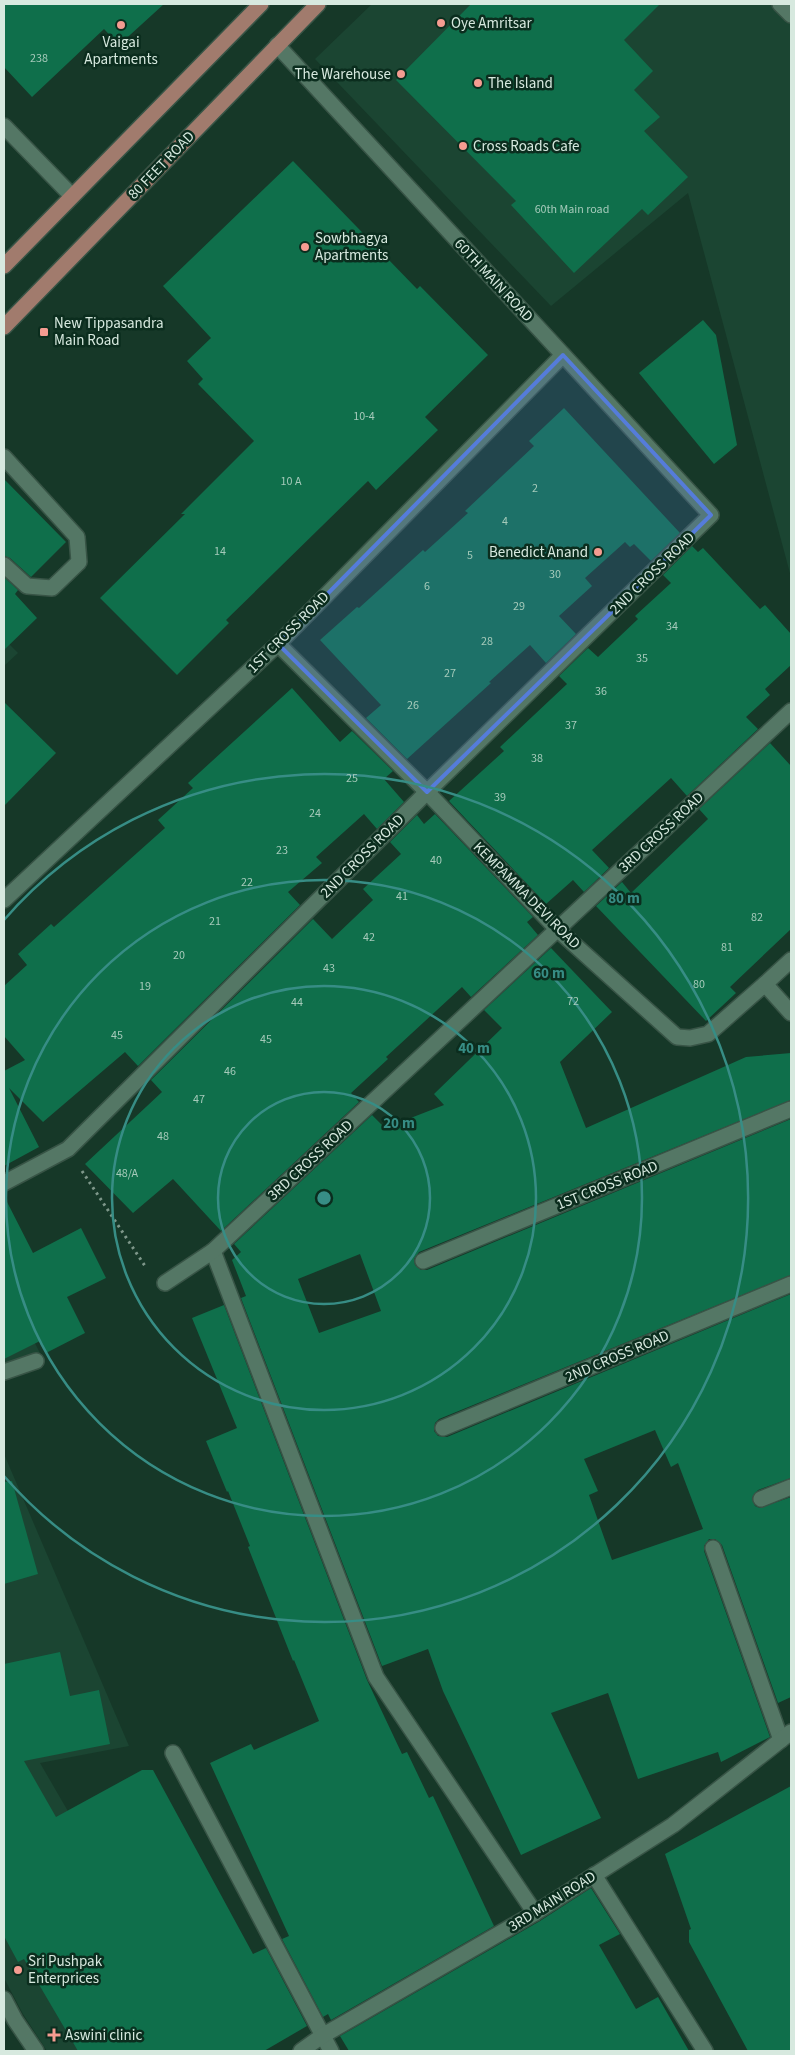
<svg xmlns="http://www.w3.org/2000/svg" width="795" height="2055" font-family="'Source Sans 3',sans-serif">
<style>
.built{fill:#1b4532}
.building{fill:#0f6f4b;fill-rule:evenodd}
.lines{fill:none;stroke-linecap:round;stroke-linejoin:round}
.minor-casing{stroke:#385446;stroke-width:18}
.major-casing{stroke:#385446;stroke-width:18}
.path{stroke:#7e978a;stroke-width:3;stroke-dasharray:2.5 4;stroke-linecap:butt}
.minor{stroke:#547765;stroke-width:15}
.major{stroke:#a17b6d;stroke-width:15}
.marked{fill:#557cda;fill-opacity:0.2;stroke:#557cda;stroke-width:4;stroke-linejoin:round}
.ring{fill:none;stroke:#378d85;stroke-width:2.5}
.poi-dot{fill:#f59c91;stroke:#0b2d1e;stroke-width:2}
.labels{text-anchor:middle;stroke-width:5;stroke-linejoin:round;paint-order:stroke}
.number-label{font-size:12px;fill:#a5caba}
.poi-label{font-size:15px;fill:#d7e9df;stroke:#0b2d1e;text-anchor:start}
.street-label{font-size:15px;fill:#d7e9df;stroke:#0b2d1e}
.centre{fill:#378d85;stroke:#0b2d1e;stroke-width:2.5}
.ring-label{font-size:15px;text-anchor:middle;font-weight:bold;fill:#378d85;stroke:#0b2d1e;stroke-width:5;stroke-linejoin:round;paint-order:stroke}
</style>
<rect width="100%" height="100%" fill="#163828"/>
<!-- built -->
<g class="built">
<polygon points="372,4 791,4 791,577 688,193 551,306 315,59"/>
<polygon points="4,639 18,653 4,666"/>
<polygon points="4,1283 42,1357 4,1369"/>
<polygon points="4,1454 129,1746 40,1763 207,2051 47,2051 23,2014 4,1978"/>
</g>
<!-- building -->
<g class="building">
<polygon points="4,4 164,4 119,45 104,29 32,97 4,67"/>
<polygon points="471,4 660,4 624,40 653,71 634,90 660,117 644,131 688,177 648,215 642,209 574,273 511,205 516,201 396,80"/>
<polygon points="293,161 417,289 420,286 488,355 425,417 438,430 376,490 368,481 226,620 229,623 177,675 100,598 185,514 181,514 254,441 198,384 203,379 187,361 211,338 163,286"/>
<polygon points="703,320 716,335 737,445 714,464 639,373"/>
<polygon points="564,408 680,533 651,561 634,544 630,547 625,542 585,578 592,586 559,616 576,634 546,663 530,645 489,682 491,683 407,759 366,718 381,705 320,640 357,607 359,608 423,550 425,552 468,513 465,511 534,446 529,441"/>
<polygon points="4,479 66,542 31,577 10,558 4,556"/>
<polygon points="692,546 698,552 703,548 760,609 765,605 791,634 791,665 765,689 770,695 746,717 758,729 687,796 671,778 592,850 609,868 584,892 573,880 546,904 449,801 504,751 500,747 567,684 559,676 588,648 598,657 638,619 635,616 671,583 663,575"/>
<polygon points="4,577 18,590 15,594 37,618 4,650"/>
<polygon points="292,688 340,742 352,731 393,771 384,779 404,802 377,829 364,814 316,857 322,863 288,892 300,905 138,1066 125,1052 43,1122 9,1088 39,1147 4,1166 4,1071 25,1060 4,1036 4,986 27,965 18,954 51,924 54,927 165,828 158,820 193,788 188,783"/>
<polygon points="4,702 56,753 4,806"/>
<polygon points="770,743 791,766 791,929 730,987 736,993 706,1021 596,906 622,882 631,893 708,819 699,809"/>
<polygon points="435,814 533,917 527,922 538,935 471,997 462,987 386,1057 388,1059 351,1093 359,1102 221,1231 173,1179 133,1213 85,1164 162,1092 151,1080 313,919 332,939 373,900 363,889 401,854 390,842 417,815 424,824"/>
<path d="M 551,948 L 612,1012 L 560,1062 L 586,1128 L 746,1057 L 791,1053 L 791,1100 L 419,1252 L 414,1259 L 415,1265 L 421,1270 L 427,1270 L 791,1119 L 791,1275 L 439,1419 L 435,1423 L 434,1431 L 438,1436 L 447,1437 L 791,1294 L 791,1478 L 758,1490 L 752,1498 L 755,1506 L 760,1508 L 791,1497 L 791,1697 L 778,1703 L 722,1545 L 715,1539 L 709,1539 L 704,1546 L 704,1551 L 770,1737 L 721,1762 L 718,1752 L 638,1779 L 608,1693 L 551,1713 L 601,1818 L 521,1855 L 443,1691 L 428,1649 L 382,1666 L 241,1298 L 246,1296 L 232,1260 L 241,1252 L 234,1244 L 372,1115 L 385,1128 L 444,1105 L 434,1094 L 502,1028 L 484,1010 ZM 360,1254 L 381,1311 L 319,1333 L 298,1279 ZM 655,1430 L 671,1467 L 678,1463 L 703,1529 L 612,1560 L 589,1495 L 598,1491 L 584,1459 Z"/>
<polygon points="4,1196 33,1253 81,1228 106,1278 67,1297 85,1333 46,1353 40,1341 4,1359"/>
<polygon points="224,1305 367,1680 402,1754 407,1752 429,1798 433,1796 494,1926 331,2020 328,2014 323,2017 282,1939 289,1936 210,1763 251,1744 254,1750 319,1721 294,1660 293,1661 248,1547 250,1546 228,1491 227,1492 206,1441 237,1428 192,1318"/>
<polygon points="12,1481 38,1574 4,1584 4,1482"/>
<polygon points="60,1652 70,1696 99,1690 110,1744 24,1761 56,1817 142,1770 153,1770 253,1954 266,1948 307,2026 264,2051 78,2051 24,1959 18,1962 4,1936 4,1664"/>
<polygon points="791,1786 791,2051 748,2051 689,1942 689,1930 691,1929 665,1854"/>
<polygon points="591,1888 620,1934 599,1945 636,2009 658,1997 689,2051 349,2051 340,2036 540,1921"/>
</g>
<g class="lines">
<defs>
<g id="minor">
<polyline points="780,4 791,15"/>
<polyline points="4,126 72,196"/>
<polyline points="4,457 77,537 79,562 52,588 27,586 4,565"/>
<polyline points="278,644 427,792 557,929 677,1037 690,1038 708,1034 765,984 791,1013"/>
<polyline points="4,900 278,644 563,355"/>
<polyline points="765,984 791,960"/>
<polyline points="4,1183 68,1149 427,792 711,515 277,45"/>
<polyline points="213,1251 376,1677 535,1913"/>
<polyline points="423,1261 791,1109"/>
<polyline points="165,1283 213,1251 791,711"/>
<polyline points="4,1372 36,1361"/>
<polyline points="443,1428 791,1284"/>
<polyline points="761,1499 791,1487"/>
<polyline points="713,1548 781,1740"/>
<polyline points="173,1753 331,2051"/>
<polyline points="594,1875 705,2051"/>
<polyline points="4,1999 15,2020 36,2051"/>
<polyline points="301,2051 322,2036 535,1913 673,1825 791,1732"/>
</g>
<g id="major">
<polyline points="4,266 261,4"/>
<polyline points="4,327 318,4"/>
</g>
</defs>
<!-- minor casing -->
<use href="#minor" class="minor-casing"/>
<!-- major casing -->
<use href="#major" class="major-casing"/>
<!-- path -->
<polyline class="path" points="82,1171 145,1266"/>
<!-- minor -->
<use href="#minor" class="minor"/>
<!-- major -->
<use href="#major" class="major"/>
</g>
<!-- marked area -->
<path class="marked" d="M 563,355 L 711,515 L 427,792 L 278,644 Z"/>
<!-- distance rings -->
<g class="ring">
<circle cx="324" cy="1198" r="106"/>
<circle cx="324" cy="1198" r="212"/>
<circle cx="324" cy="1198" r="318"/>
<path d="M4 920A424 424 0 1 1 4 1476"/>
</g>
<!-- markers -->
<g class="poi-dot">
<circle cx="441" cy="23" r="5"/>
<circle cx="121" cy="25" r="5"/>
<circle cx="401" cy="74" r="5"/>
<circle cx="478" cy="83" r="5"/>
<circle cx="463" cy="146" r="5"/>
<circle cx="305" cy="247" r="5"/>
<rect x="39" y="327" width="10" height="10" rx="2.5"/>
<circle cx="598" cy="552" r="5"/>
<circle cx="18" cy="1970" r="5"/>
<path d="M51.5 2027.5h5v5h5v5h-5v5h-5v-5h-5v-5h5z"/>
</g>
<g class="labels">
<!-- number labels -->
<g class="number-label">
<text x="39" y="62">238</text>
<text x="572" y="213">60th Main road</text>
<text x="364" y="420">10-4</text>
<text x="291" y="485">10 A</text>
<text x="535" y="492">2</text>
<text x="505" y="525">4</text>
<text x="220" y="555">14</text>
<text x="470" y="559">5</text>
<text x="555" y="578">30</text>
<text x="427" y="590">6</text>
<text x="519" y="610">29</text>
<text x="672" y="630">34</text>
<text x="487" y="645">28</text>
<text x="642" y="662">35</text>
<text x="450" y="677">27</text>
<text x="601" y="695">36</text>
<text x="413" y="709">26</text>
<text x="571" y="729">37</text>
<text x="537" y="762">38</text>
<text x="352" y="782">25</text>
<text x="500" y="801">39</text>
<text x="315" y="817">24</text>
<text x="282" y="854">23</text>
<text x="436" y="864">40</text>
<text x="247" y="886">22</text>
<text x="402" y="900">41</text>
<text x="757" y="921">82</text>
<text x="215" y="925">21</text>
<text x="369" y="941">42</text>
<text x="727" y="951">81</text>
<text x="179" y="959">20</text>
<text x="329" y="972">43</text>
<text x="699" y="988">80</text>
<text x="145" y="990">19</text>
<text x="573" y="1005">72</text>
<text x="297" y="1006">44</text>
<text x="117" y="1039">45</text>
<text x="266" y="1043">45</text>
<text x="230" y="1075">46</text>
<text x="199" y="1103">47</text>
<text x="163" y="1140">48</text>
<text x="127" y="1177">48/A</text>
</g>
<!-- poi labels -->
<g class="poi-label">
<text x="451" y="28">Oye Amritsar</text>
<text x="121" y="47" text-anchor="middle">Vaigai<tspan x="121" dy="17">Apartments</tspan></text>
<text x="391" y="79" text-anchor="end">The Warehouse</text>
<text x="488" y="88">The Island</text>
<text x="473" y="151">Cross Roads Cafe</text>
<text x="315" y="243">Sowbhagya<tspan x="315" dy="17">Apartments</tspan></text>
<text x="54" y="328">New Tippasandra<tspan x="54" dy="17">Main Road</tspan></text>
<text x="588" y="557" text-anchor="end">Benedict Anand</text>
<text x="28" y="1966">Sri Pushpak<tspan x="28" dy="17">Enterprices</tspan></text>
<text x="65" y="2040">Aswini clinic</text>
</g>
<!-- street labels -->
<g class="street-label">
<text transform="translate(161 165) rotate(-46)" y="5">80 FEET ROAD</text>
<text transform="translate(494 280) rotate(47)" y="5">60TH MAIN ROAD</text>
<text transform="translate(652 573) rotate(-44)" y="5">2ND CROSS ROAD</text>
<text transform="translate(288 632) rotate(-45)" y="5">1ST CROSS ROAD</text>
<text transform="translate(661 832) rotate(-43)" y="5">3RD CROSS ROAD</text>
<text transform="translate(362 856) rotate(-45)" y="5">2ND CROSS ROAD</text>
<text transform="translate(527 895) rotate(45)" y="5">KEMPAMMA DEVI ROAD</text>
<text transform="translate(310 1160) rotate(-43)" y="5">3RD CROSS ROAD</text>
<text transform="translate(607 1185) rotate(-22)" y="5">1ST CROSS ROAD</text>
<text transform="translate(617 1356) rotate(-23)" y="5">2ND CROSS ROAD</text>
<text transform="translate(552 1901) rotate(-32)" y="5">3RD MAIN ROAD</text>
</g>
</g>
<circle cx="324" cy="1198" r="8" class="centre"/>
<g class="ring-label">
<text x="624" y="903">80 m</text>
<text x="549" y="978">60 m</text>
<text x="474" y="1053">40 m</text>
<text x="399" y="1128">20 m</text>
</g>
<!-- border -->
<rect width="795" height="2055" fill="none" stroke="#d7e9df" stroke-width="10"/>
</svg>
